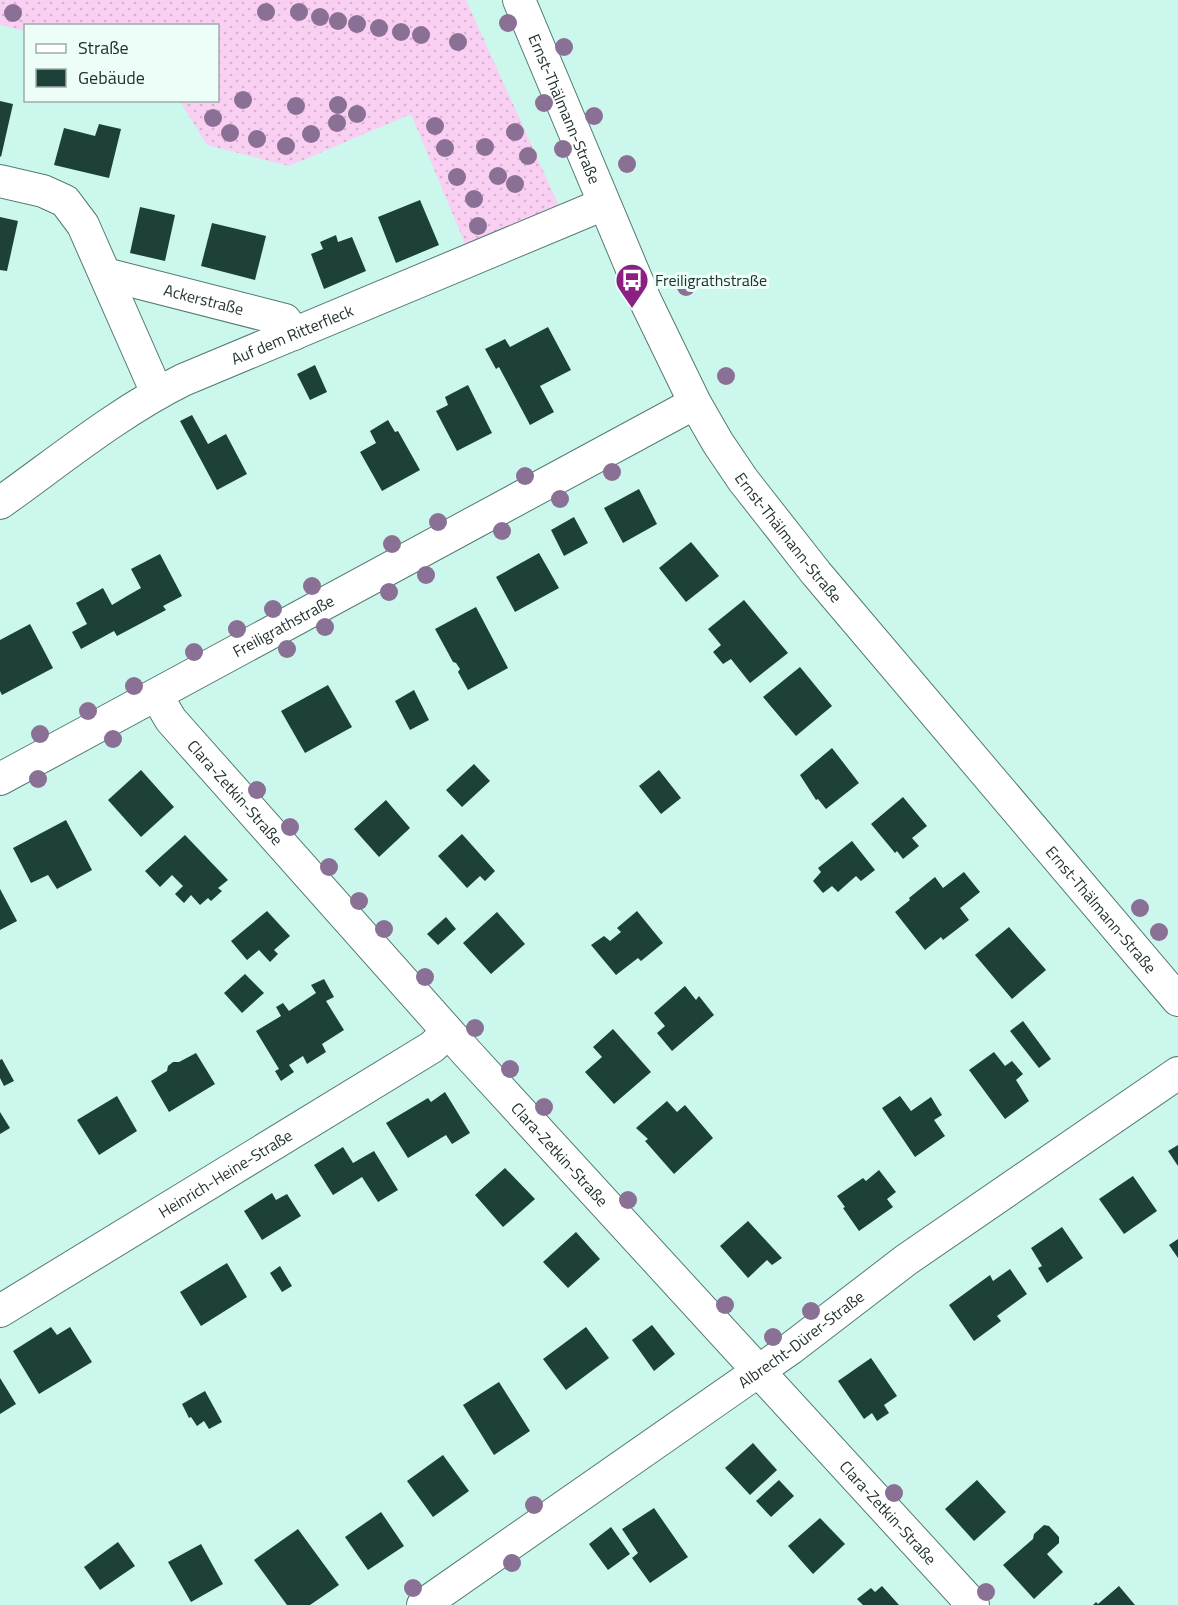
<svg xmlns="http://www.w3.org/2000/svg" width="1178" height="1605" font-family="'Titillium Web',sans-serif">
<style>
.grass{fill:url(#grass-dots)}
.building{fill:#1d4139}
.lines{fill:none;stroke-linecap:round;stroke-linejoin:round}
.minor-casing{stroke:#547b72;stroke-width:34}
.minor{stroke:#fff;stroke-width:32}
.tree{fill:#8b7096}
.labels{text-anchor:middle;stroke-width:6;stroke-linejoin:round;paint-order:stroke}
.street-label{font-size:16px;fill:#22332f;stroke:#edfef9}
.poi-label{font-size:16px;fill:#22332f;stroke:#edfef9;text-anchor:start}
</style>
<defs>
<pattern id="grass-dots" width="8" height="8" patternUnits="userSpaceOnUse" patternTransform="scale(1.5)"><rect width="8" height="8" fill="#f9cff2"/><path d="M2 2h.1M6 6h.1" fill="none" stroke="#d5b2d0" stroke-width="1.8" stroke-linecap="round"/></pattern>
</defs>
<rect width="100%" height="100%" fill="#ccf7ec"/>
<!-- grass -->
<polygon class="grass" points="0,0 466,0 559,206 466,246 411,114 289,166 207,145 180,101 218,100 218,26 26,26 25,31 0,25"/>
<!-- building -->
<g class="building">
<polygon points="0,101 13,104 1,157 0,156"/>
<polygon points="99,124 121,129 109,178 54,165 64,128 95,136"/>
<polygon points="420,200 439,245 396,263 378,217"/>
<polygon points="140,207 175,215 165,261 130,253"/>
<polygon points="0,217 18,221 7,271 0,270"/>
<polygon points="212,223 266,236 255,280 201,266"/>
<polygon points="336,235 338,242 352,237 366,271 324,289 311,254 323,249 320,242"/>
<polygon points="548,327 571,370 540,386 554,412 530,425 499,367 496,369 485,349 505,339 510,347"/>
<polygon points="315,365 327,392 310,400 297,374"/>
<polygon points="468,385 492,433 457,451 436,411 448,405 445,397"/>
<polygon points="192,415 208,444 226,434 247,474 217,490 180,421"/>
<polygon points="388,420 395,432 398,431 420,470 382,491 360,452 376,443 370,431"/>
<polygon points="639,489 657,524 623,543 604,508"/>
<polygon points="574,517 588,543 564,556 551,530"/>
<polygon points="691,542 719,576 686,602 659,568"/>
<polygon points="539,553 559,588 515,612 496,577"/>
<polygon points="160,554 182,596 163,606 166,610 117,636 114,631 81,649 72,632 87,624 76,603 103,588 112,605 127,596 141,588 131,569"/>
<polygon points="744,600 788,653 750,683 731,659 723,664 713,652 721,645 708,629"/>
<polygon points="476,607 508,668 468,690 458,672 460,669 456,663 453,662 435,629"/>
<polygon points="30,624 53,668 2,695 0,691 0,640"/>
<polygon points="800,667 832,706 796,736 763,697"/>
<polygon points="328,685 352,727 305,753 281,711"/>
<polygon points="414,690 429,720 410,730 395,701"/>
<polygon points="832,748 859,783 826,809 818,799 816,800 800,775"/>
<polygon points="474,764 490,781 462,807 446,790"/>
<polygon points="141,770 174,807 141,837 108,800"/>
<polygon points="659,770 681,798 661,814 639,786"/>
<polygon points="903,797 927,826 912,838 919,846 903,859 897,851 895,853 871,824"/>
<polygon points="386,800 410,828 379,857 354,829"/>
<polygon points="66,820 92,870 57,889 48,875 31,883 13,848"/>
<polygon points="462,834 495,871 485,881 480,876 467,888 438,856"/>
<polygon points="185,835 228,880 218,888 222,891 211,901 208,898 200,905 191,895 184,903 175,894 183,886 172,875 160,887 145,871"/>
<polygon points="852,841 875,870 861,881 856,876 838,892 832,886 823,893 813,881 821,872 818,868"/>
<polygon points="964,872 980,892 960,908 969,920 943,940 941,937 925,950 895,912 910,900 909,898 935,877 943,888"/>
<polygon points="0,889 17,921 0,930"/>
<polygon points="267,911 290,936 274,950 278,954 270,962 259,950 247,960 231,941"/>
<polygon points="637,911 663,943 641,961 638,958 616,975 591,945 604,936 610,941 621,932 617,928"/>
<polygon points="497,912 525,944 491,974 463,943"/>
<polygon points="446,917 456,929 438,945 427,934"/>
<polygon points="1009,927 1046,970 1012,999 975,955"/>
<polygon points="245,974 264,993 242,1013 224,993"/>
<polygon points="324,979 334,997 326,1001 344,1030 322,1044 326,1052 307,1064 303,1056 289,1065 294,1072 281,1081 275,1071 279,1069 256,1031 281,1016 276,1007 283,1003 289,1011 316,993 311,985"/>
<polygon points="685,986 696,1000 699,996 714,1015 672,1051 657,1033 665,1026 654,1013"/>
<polygon points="1023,1021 1051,1059 1039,1068 1010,1031"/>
<polygon points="613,1029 651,1072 614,1104 585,1072 602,1057 593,1047"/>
<polygon points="994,1052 1005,1066 1012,1061 1023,1074 1016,1080 1029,1101 1005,1119 969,1070"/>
<polygon points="196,1053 215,1084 169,1112 151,1081 167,1071 168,1066 173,1062 179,1062"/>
<polygon points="2,1059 14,1081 4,1086 0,1078 0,1060"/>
<polygon points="445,1092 470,1133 452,1144 446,1135 408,1158 386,1123 428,1098 431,1102"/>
<polygon points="117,1096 137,1131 99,1155 77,1120"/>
<polygon points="900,1096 911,1111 931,1097 942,1115 934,1120 945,1136 915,1157 882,1108"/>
<polygon points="667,1101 677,1112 685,1105 713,1138 674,1174 645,1141 648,1139 636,1128"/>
<polygon points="0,1112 10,1128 0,1134"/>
<polygon points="1178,1145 1178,1166 1168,1151"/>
<polygon points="343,1147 353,1163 374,1151 398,1190 378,1202 362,1177 333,1195 314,1165"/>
<polygon points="505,1168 535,1199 503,1227 475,1195"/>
<polygon points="879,1170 896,1192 887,1199 893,1207 859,1231 843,1208 845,1207 837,1196 863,1178 866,1181"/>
<polygon points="1133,1176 1157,1211 1124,1234 1099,1199"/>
<polygon points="272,1193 276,1200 287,1194 301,1216 262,1240 244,1211"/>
<polygon points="748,1221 782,1258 772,1265 767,1260 748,1278 720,1246"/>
<polygon points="1062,1227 1083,1258 1047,1283 1038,1268 1042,1266 1031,1248"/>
<polygon points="576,1232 600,1259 568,1288 543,1262"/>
<polygon points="1178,1239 1178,1258 1169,1245"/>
<polygon points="227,1263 247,1297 201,1326 180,1292"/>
<polygon points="280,1266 292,1286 282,1292 270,1273"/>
<polygon points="1010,1269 1027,1294 997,1316 1001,1321 974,1341 949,1305 990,1275 993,1281"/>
<polygon points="652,1325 675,1354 654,1371 632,1340"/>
<polygon points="51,1327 57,1335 70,1327 92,1362 39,1394 13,1351"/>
<polygon points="586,1327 609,1358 566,1390 543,1359"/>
<polygon points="871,1358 897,1396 884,1405 889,1413 877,1421 872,1413 864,1419 838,1381"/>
<polygon points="0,1378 16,1404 0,1414"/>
<polygon points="499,1382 530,1431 494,1455 463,1405"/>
<polygon points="205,1391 222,1422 209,1429 204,1421 197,1426 191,1417 189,1418 182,1404"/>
<polygon points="753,1443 777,1470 750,1495 725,1468"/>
<polygon points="443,1455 469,1491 433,1517 407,1481"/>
<polygon points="779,1480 794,1496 771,1517 756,1501"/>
<polygon points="977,1480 1006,1512 974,1541 945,1509"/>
<polygon points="654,1508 688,1557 650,1583 632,1558 638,1553 622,1529"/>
<polygon points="381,1512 404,1546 368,1570 345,1537"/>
<polygon points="820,1518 845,1544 813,1574 788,1546"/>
<polygon points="1044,1525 1049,1526 1059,1537 1059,1543 1047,1554 1063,1572 1034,1599 1003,1565 1033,1539 1034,1534"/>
<polygon points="611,1527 630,1554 608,1570 589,1544"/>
<polygon points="298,1529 339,1585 310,1605 287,1605 254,1560"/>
<polygon points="118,1542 135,1566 100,1590 84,1567"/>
<polygon points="201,1544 223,1584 191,1602 168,1562"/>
<polygon points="882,1586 899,1605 863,1605 857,1599 871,1588 875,1592"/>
<polygon points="1119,1586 1135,1605 1093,1605 1096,1602 1098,1604"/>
</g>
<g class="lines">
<defs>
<g id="minor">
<path id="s1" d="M 519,0 L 645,300 L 695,403 L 718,443 L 743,480 L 816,573 L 1178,1000"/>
<polyline points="0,181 43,191 65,201 83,225 157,393"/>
<path id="s2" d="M 105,274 L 285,320 L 294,334"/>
<path id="s3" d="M 0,503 C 59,461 117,413 183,380 L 604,204"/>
<path id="s4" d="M 156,695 L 171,720 L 467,1053 L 973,1605"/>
<path id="s5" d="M 0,779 L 695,403"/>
<path id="s6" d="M 0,1311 L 432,1047 L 448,1032"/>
<path id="s7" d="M 423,1605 L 790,1349 L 906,1260 L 1178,1073"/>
</g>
</defs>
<!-- minor casing -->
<use href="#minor" class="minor-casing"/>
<!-- minor -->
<use href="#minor" class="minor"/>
</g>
<!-- trees -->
<g class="tree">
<circle cx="266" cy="12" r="9"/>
<circle cx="299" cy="12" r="9"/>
<circle cx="13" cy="13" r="9"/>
<circle cx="320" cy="17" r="9"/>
<circle cx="338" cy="21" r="9"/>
<circle cx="508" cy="23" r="9"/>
<circle cx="357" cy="24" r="9"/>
<circle cx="379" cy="28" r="9"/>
<circle cx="401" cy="32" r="9"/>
<circle cx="421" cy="35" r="9"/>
<circle cx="458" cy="42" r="9"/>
<circle cx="564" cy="47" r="9"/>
<circle cx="243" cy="100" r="9"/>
<circle cx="544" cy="103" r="9"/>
<circle cx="338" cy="105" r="9"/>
<circle cx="296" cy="106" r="9"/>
<circle cx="357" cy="114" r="9"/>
<circle cx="594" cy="116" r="9"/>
<circle cx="213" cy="118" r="9"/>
<circle cx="337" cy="123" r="9"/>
<circle cx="435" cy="126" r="9"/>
<circle cx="515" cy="132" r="9"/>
<circle cx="230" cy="133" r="9"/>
<circle cx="311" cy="134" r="9"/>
<circle cx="257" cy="139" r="9"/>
<circle cx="286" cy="146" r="9"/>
<circle cx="485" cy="147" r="9"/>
<circle cx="445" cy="148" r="9"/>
<circle cx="563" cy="149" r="9"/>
<circle cx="528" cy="156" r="9"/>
<circle cx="627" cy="164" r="9"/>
<circle cx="498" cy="176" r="9"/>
<circle cx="457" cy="177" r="9"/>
<circle cx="515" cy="184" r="9"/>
<circle cx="474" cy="199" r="9"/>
<circle cx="478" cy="226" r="9"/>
<circle cx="686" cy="287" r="9"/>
<circle cx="726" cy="376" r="9"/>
<circle cx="612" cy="472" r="9"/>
<circle cx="525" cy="476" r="9"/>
<circle cx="560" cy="499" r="9"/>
<circle cx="438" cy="522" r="9"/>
<circle cx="502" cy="531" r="9"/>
<circle cx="392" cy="544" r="9"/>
<circle cx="426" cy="575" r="9"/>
<circle cx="312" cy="586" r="9"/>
<circle cx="389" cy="592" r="9"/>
<circle cx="273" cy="609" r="9"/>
<circle cx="325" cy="627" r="9"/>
<circle cx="237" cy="629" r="9"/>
<circle cx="287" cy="649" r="9"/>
<circle cx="194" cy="652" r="9"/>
<circle cx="134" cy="686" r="9"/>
<circle cx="88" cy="711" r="9"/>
<circle cx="40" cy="734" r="9"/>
<circle cx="113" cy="739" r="9"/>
<circle cx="38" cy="779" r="9"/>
<circle cx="257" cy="790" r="9"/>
<circle cx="290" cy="827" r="9"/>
<circle cx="329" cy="867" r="9"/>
<circle cx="359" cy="901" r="9"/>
<circle cx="1140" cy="908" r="9"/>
<circle cx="384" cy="929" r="9"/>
<circle cx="1159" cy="932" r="9"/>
<circle cx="425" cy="977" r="9"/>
<circle cx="475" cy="1028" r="9"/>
<circle cx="510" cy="1069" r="9"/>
<circle cx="544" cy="1107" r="9"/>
<circle cx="628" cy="1200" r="9"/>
<circle cx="725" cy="1305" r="9"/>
<circle cx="811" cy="1311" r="9"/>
<circle cx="773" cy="1337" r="9"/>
<circle cx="894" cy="1493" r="9"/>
<circle cx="534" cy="1505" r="9"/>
<circle cx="512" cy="1563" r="9"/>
<circle cx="413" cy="1588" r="9"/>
<circle cx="986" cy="1592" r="9"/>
</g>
<!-- icons -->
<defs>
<symbol id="bus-pin" viewBox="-11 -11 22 30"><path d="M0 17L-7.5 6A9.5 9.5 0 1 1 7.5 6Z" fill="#8c1f82" stroke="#edfef9"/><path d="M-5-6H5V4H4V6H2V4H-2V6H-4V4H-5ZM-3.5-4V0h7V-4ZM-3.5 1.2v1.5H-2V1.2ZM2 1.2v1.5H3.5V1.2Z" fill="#fff"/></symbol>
</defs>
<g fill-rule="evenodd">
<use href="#bus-pin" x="613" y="261" width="38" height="52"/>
</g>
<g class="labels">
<!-- street labels -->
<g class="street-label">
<text dy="6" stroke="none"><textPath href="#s1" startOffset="118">Ernst-Thälmann-Straße</textPath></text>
<text dy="6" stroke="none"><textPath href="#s2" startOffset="102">Ackerstraße</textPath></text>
<text dy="6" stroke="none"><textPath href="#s3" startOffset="339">Auf dem Ritterfleck</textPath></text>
<text dy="6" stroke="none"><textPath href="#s1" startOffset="604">Ernst-Thälmann-Straße</textPath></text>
<text dy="6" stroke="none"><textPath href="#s5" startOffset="322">Freiligrathstraße</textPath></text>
<text dy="6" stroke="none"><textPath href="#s4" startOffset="126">Clara-Zetkin-Straße</textPath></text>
<text dy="6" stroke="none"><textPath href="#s1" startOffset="1090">Ernst-Thälmann-Straße</textPath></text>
<text dy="6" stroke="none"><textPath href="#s4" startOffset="612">Clara-Zetkin-Straße</textPath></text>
<text dy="6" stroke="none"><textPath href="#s6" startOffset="264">Heinrich-Heine-Straße</textPath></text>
<text dy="6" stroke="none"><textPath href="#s7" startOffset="462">Albrecht-Dürer-Straße</textPath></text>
<text dy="6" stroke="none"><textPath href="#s4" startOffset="1098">Clara-Zetkin-Straße</textPath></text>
</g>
<!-- poi labels -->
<g class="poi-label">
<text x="655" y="286">Freiligrathstraße</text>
</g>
</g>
<!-- legend -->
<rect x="24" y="24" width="195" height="78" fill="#edfef9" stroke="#9cada8" stroke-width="1.5"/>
<rect x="36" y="44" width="30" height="9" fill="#ffffff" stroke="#9cada8" stroke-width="1.5"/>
<text x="78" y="54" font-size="18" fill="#22332f">Straße</text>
<rect x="36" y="69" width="30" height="18" fill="#1d4139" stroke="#9cada8" stroke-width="1.5"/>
<text x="78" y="84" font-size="18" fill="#22332f">Gebäude</text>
</svg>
